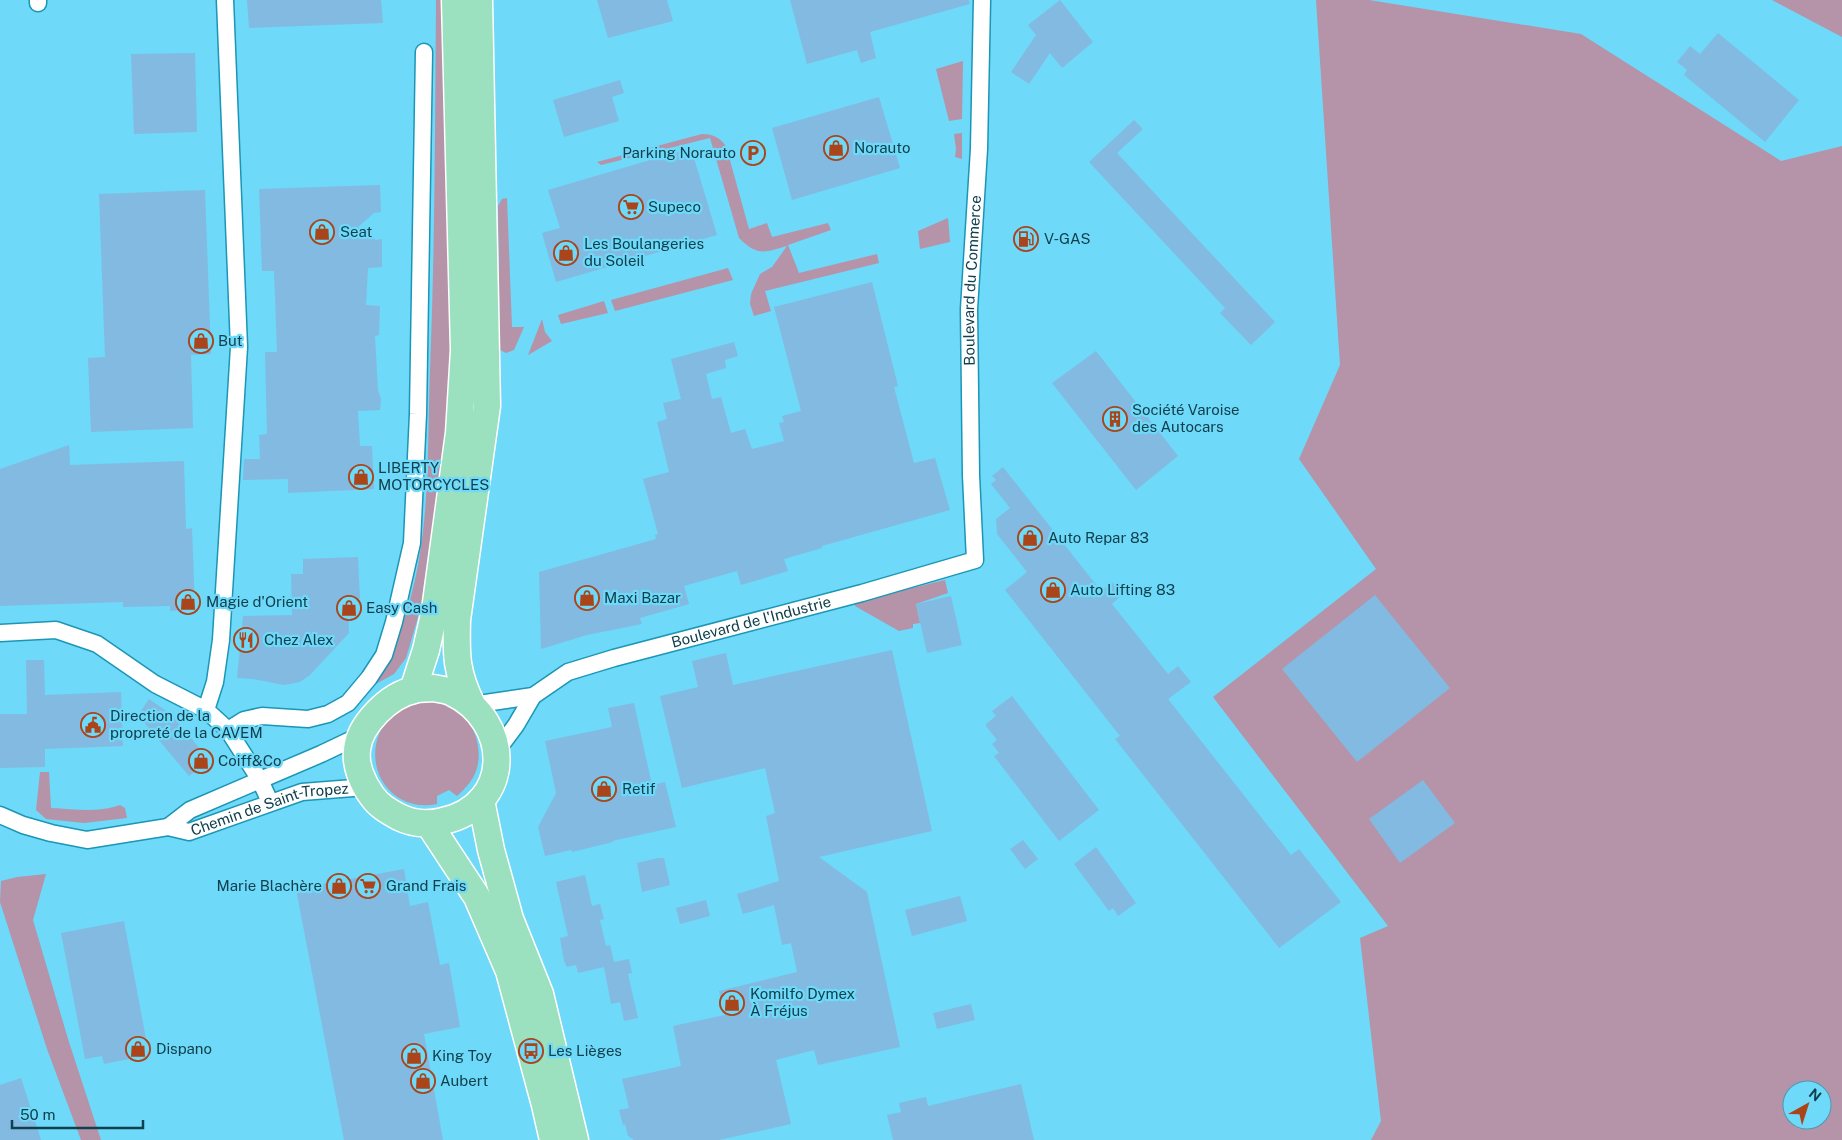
<svg xmlns="http://www.w3.org/2000/svg" width="1842" height="1140" font-family="'Public Sans',sans-serif">
<style>
.green{fill:#b593a9;fill-rule:evenodd}
.building{fill:#83bae1}
.lines{fill:none;stroke-linecap:round;stroke-linejoin:round}
.street-casing{stroke:#1b96b5;stroke-width:19}
.primary-casing{stroke:#fff;stroke-width:29}
.street{stroke:#fff;stroke-width:16}
.primary{stroke:#9be0bf;stroke-width:26}
.labels{text-anchor:middle;stroke-width:4.5;stroke-linejoin:round;paint-order:stroke}
.poi-label{font-size:15px;fill:#10404d;stroke:#6ed9f9;text-anchor:start}
.street-label{font-size:15px;fill:#10404d;stroke:#6ed9f9}
</style>
<rect width="100%" height="100%" fill="#6ed9f9"/>
<!-- green -->
<g class="green">
<path d="M 436,0 L 444,0 L 451,373 L 444,447 L 421,607 L 406,658 L 394,674 L 372,686 C 386,661 400,635 408,607 C 431,530 427,450 430,371 C 435,247 435,124 436,0 Z"/>
<path d="M 1316,0 L 1369,0 L 1581,34 L 1781,161 L 1842,146 L 1842,1140 L 1371,1140 L 1381,1121 L 1360,938 L 1388,926 L 1213,697 L 1376,569 L 1299,459 L 1340,365 ZM 1792,1090 L 1822,1090 L 1822,1120 L 1792,1120 Z"/>
<polygon points="1772,0 1842,0 1842,37"/>
<polygon points="963,61 962,119 949,121 936,69"/>
<polygon points="962,133 962,159 955,157 956,149 954,134"/>
<path d="M 702,134 C 713,134 719,137 726,146 L 749,229 L 767,223 L 772,237 L 828,223 L 831,230 L 788,245 L 799,273 L 877,254 L 879,263 L 765,291 L 771,311 L 754,316 L 750,304 L 751,294 L 760,274 L 772,267 L 787,246 C 765,252 758,257 739,238 L 710,138 L 601,165 L 597,162 Z"/>
<polygon points="507,198 512,327 524,327 514,350 506,353 500,350 498,206 502,199"/>
<polygon points="948,218 950,242 920,249 918,231"/>
<polygon points="728,268 733,280 615,311 611,300"/>
<polygon points="604,301 608,313 561,324 558,315"/>
<polygon points="542,319 545,332 552,341 528,355"/>
<polygon points="945,580 948,593 916,604 920,623 913,624 913,628 899,631 855,606 855,602"/>
<path d="M 415,701 C 428,701 441,702 453,708 C 473,718 483,746 477,768 C 474,779 466,788 457,796 L 449,790 L 437,796 L 437,804 C 395,813 364,773 379,734 C 382,728 386,719 391,714 C 397,709 408,705 415,701 Z"/>
<path d="M 40,772 L 49,772 L 51,808 C 74,809 99,813 120,805 L 125,808 L 127,818 L 84,823 L 46,819 L 36,810 Z"/>
<polygon points="46,874 33,920 68,1039 101,1140 81,1140 47,1049 0,902 1,881 17,877"/>
</g>
<!-- building -->
<g class="building">
<polygon points="247,0 381,0 383,23 249,28"/>
<polygon points="597,0 667,0 673,21 608,38"/>
<polygon points="790,0 969,0 970,4 870,32 876,58 861,63 857,50 807,64"/>
<polygon points="1060,0 1093,42 1062,68 1050,53 1029,84 1011,72 1036,35 1028,25"/>
<polygon points="1718,33 1799,100 1765,142 1684,75 1687,70 1677,62 1690,46 1700,54"/>
<polygon points="195,53 197,132 134,134 131,54"/>
<polygon points="620,80 624,93 612,97 619,121 564,137 553,100"/>
<polygon points="879,97 900,168 792,200 772,128"/>
<polygon points="1134,120 1143,129 1117,153 1275,322 1251,345 1220,313 1225,308 1089,162"/>
<polygon points="691,148 717,235 556,282 542,233 560,228 548,190"/>
<polygon points="380,185 381,212 374,213 358,227 376,240 382,239 382,267 368,268 366,305 380,306 379,335 375,336 378,390 381,399 380,410 358,411 360,446 372,446 374,489 288,493 288,479 243,480 244,459 260,459 259,435 267,434 265,352 277,352 274,271 262,271 259,189"/>
<polygon points="205,190 211,354 191,355 193,428 91,432 88,358 105,357 99,194"/>
<polygon points="872,282 898,386 894,387 914,463 935,458 950,510 822,546 822,548 784,559 788,571 741,585 737,571 684,586 689,604 640,618 642,624 587,635 541,649 539,572 656,539 655,535 658,534 643,479 669,472 657,422 667,419 663,403 681,399 671,359 734,342 738,356 725,360 726,368 706,374 712,399 721,397 731,433 745,429 752,449 784,441 779,423 784,422 782,416 801,411 774,307"/>
<polygon points="1096,351 1178,456 1136,490 1052,383"/>
<polygon points="69,445 70,465 184,461 186,529 192,528 195,609 170,611 170,606 123,607 123,602 0,606 0,469"/>
<polygon points="1003,467 1101,591 1112,582 1122,595 1112,604 1168,674 1178,666 1191,682 1168,699 1291,855 1299,849 1341,902 1279,948 1115,739 1120,736 1005,590 1027,572 997,534 996,519 1010,508 991,484 996,480 992,476"/>
<polygon points="358,557 360,599 348,599 349,633 310,675 300,682 284,685 253,679 237,678 243,616 292,615 291,574 303,574 303,559"/>
<polygon points="1375,595 1450,688 1357,762 1282,669"/>
<polygon points="951,596 962,645 927,653 916,604"/>
<polygon points="892,650 932,831 819,857 867,892 900,1047 818,1065 814,1050 776,1060 791,1124 719,1140 634,1140 628,1136 625,1124 623,1125 619,1110 629,1108 622,1079 681,1066 673,1026 725,1015 719,991 797,972 791,943 782,945 774,905 743,914 737,894 779,881 766,816 775,813 765,768 682,788 660,696 698,687 692,661 726,653 733,685"/>
<polygon points="26,660 44,660 45,695 121,692 123,746 45,749 45,767 0,768 0,714 27,714"/>
<polygon points="1012,696 1099,810 1059,841 994,756 999,753 992,744 997,740 986,726 986,724 996,716 992,711"/>
<polygon points="149,699 172,715 209,760 189,776 138,715"/>
<polygon points="634,703 652,785 665,782 676,827 612,841 613,842 572,852 571,850 545,856 538,827 556,793 545,741 612,727 608,708"/>
<polygon points="1423,780 1455,823 1400,863 1369,819"/>
<polygon points="1023,840 1038,859 1025,869 1010,849"/>
<polygon points="1096,847 1136,903 1118,916 1113,908 1109,911 1074,864"/>
<polygon points="658,858 664,858 670,885 642,892 637,863"/>
<polygon points="404,869 410,906 428,902 440,965 449,963 460,1027 424,1034 443,1140 344,1140 296,889"/>
<polygon points="585,875 592,906 600,904 604,919 600,920 606,946 610,945 614,962 629,959 632,973 628,974 638,1018 624,1021 620,1002 611,1004 604,967 578,973 576,965 567,967 564,961 560,938 568,936 556,882"/>
<polygon points="960,896 967,921 912,936 905,910"/>
<polygon points="706,900 710,916 680,924 676,908"/>
<polygon points="124,921 149,1055 104,1064 102,1056 85,1059 61,933"/>
<polygon points="971,1004 975,1020 937,1029 933,1013"/>
<polygon points="21,1078 41,1140 0,1140 0,1085"/>
<polygon points="1021,1084 1034,1140 893,1140 887,1115 901,1112 899,1103 926,1097 928,1106"/>
</g>
<g class="lines">
<defs>
<g id="street">
<polyline points="38,0 38,3"/>
<polyline points="225,0 239,347 221,640 215,682 206,710 228,730 260,780 270,802"/>
<polyline points="0,633 56,630 97,644 155,684 206,710"/>
<path id="s1" d="M 472,705 L 533,696 L 568,672 L 614,658 L 862,593 L 975,560 L 971,475 L 969,309 L 979,149 L 982,0"/>
<polyline points="228,730 244,720 262,716 308,719 328,714 348,703 369,678 384,655 394,622 412,543 418,414 424,52"/>
<polyline points="496,752 516,725 533,696"/>
<path id="s2" d="M 0,815 L 23,825 L 51,833 L 87,840 L 168,827 L 189,832 L 302,792 L 366,787"/>
<polyline points="168,827 190,810 321,754 361,735"/>
</g>
<g id="primary">
<path d="M 433,688 C 438,689 446,690 451,692 C 513,721 513,806 443,821 C 427,825 413,824 399,817 C 388,811 379,806 372,796 C 363,784 355,766 357,750 C 359,725 389,695 414,690 C 420,688 426,689 433,688 Z"/>
<polyline points="413,690 426,650 435,610 459,433 464,350 455,0"/>
<path d="M 472,705 C 456,672 456,656 457,620 L 487,406 L 479,0"/>
<polyline points="481,800 491,850 510,919 540,994 575,1140"/>
<polyline points="429,824 477,897 509,971 545,1105 553,1140"/>
</g>
</defs>
<!-- street casing -->
<use href="#street" class="street-casing"/>
<!-- primary casing -->
<use href="#primary" class="primary-casing"/>
<!-- street -->
<use href="#street" class="street"/>
<!-- primary -->
<use href="#primary" class="primary"/>
</g>
<!-- icons -->
<defs>
<symbol id="shop-ring" viewBox="-11 -11 22 22"><circle r="9.5" fill="#6ed9f9" stroke="#aa441b" stroke-width="1.5"/><path d="M-5-2.5h2.3a2.7 3.5 0 0 1 5.4 0H5L5.5 6h-11ZM-1.5-2.5h3a1.5 2.3 0 0 0-3 0Z" fill="#aa441b"/></symbol>
<symbol id="parking-ring" viewBox="-11 -11 22 22"><circle r="9.5" fill="#6ed9f9" stroke="#aa441b" stroke-width="1.5"/><path d="M-3.5-5.5H1a3.5 3.5 0 0 1 0 7H-1V5.5H-3.5ZM-1-3.4V-.6H.8a1.4 1.4 0 0 0 0-2.8Z" fill="#aa441b"/></symbol>
<symbol id="supermarket-ring" viewBox="-11 -11 22 22"><circle r="9.5" fill="#6ed9f9" stroke="#aa441b" stroke-width="1.5"/><path d="M-6-5.5h2.5l.6 2H6L4.5 2H-2.5L-4.4-4H-6ZM-1.5 3.2a1.3 1.3 0 1 0 .1 0ZM3 3.2a1.3 1.3 0 1 0 .1 0Z" fill="#aa441b"/></symbol>
<symbol id="fuel-ring" viewBox="-11 -11 22 22"><circle r="9.5" fill="#6ed9f9" stroke="#aa441b" stroke-width="1.5"/><path d="M-5.5-6h7V0h2V4h1.3V-2.5L3-4.5l.8-.8L6-3V5H2.5V1h-1V6h-7ZM-4.2-4.7v3.2H.2V-4.7Z" fill="#aa441b"/></symbol>
<symbol id="building-ring" viewBox="-11 -11 22 22"><circle r="9.5" fill="#6ed9f9" stroke="#aa441b" stroke-width="1.5"/><path d="M-4-6H4V6H1V3H-1V6H-4ZM-2.5-4.3h1.7v1.8h-1.7ZM.8-4.3h1.7v1.8H.8ZM-2.5-1h1.7V.8h-1.7ZM.8-1h1.7V.8H.8Z" fill="#aa441b"/></symbol>
<symbol id="restaurant-ring" viewBox="-11 -11 22 22"><circle r="9.5" fill="#6ed9f9" stroke="#aa441b" stroke-width="1.5"/><path d="M-5-6h1v4h1v-4h1v4h1v-4h1v5L-1.5 .5V6h-2V.5L-5-1ZM5-6V6H3V1.5H1.5Q1.5-4 5-6Z" fill="#aa441b"/></symbol>
<symbol id="civic-ring" viewBox="-11 -11 22 22"><circle r="9.5" fill="#6ed9f9" stroke="#aa441b" stroke-width="1.5"/><path d="M-.6-6.5H3V-4.5H.6V-3L4-1V1h2V6H-6V1h2V-1L-.6-3ZM-1.2 2.5V6h2.4V2.5Z" fill="#aa441b"/></symbol>
<symbol id="bus-ring" viewBox="-11 -11 22 22"><circle r="9.5" fill="#6ed9f9" stroke="#aa441b" stroke-width="1.5"/><path d="M-5-6H5V4H4V6H2V4H-2V6H-4V4H-5ZM-3.5-4V0h7V-4ZM-3.5 1.2v1.5H-2V1.2ZM2 1.2v1.5H3.5V1.2Z" fill="#aa441b"/></symbol>
</defs>
<g fill-rule="evenodd">
<use href="#shop-ring" x="822" y="134" width="28" height="28"/>
<use href="#parking-ring" x="739" y="139" width="28" height="28"/>
<use href="#supermarket-ring" x="617" y="193" width="28" height="28"/>
<use href="#shop-ring" x="308" y="218" width="28" height="28"/>
<use href="#fuel-ring" x="1012" y="225" width="28" height="28"/>
<use href="#shop-ring" x="552" y="239" width="28" height="28"/>
<use href="#shop-ring" x="187" y="327" width="28" height="28"/>
<use href="#building-ring" x="1101" y="405" width="28" height="28"/>
<use href="#shop-ring" x="347" y="463" width="28" height="28"/>
<use href="#shop-ring" x="1016" y="524" width="28" height="28"/>
<use href="#shop-ring" x="1039" y="576" width="28" height="28"/>
<use href="#shop-ring" x="573" y="584" width="28" height="28"/>
<use href="#shop-ring" x="174" y="588" width="28" height="28"/>
<use href="#shop-ring" x="335" y="594" width="28" height="28"/>
<use href="#restaurant-ring" x="232" y="626" width="28" height="28"/>
<use href="#civic-ring" x="79" y="711" width="28" height="28"/>
<use href="#shop-ring" x="187" y="747" width="28" height="28"/>
<use href="#shop-ring" x="590" y="775" width="28" height="28"/>
<use href="#shop-ring" x="325" y="872" width="28" height="28"/>
<use href="#supermarket-ring" x="354" y="872" width="28" height="28"/>
<use href="#shop-ring" x="718" y="989" width="28" height="28"/>
<use href="#shop-ring" x="124" y="1035" width="28" height="28"/>
<use href="#bus-ring" x="517" y="1037" width="28" height="28"/>
<use href="#shop-ring" x="400" y="1042" width="28" height="28"/>
<use href="#shop-ring" x="409" y="1067" width="28" height="28"/>
</g>
<g class="labels">
<!-- poi labels -->
<g class="poi-label">
<text x="854" y="153">Norauto</text>
<text x="736" y="158" text-anchor="end">Parking Norauto</text>
<text x="648" y="212">Supeco</text>
<text x="340" y="237">Seat</text>
<text x="1044" y="244">V-GAS</text>
<text x="584" y="249">Les Boulangeries<tspan x="584" dy="17">du Soleil</tspan></text>
<text x="218" y="346">But</text>
<text x="1132" y="415">Société Varoise<tspan x="1132" dy="17">des Autocars</tspan></text>
<text x="378" y="473">LIBERTY<tspan x="378" dy="17">MOTORCYCLES</tspan></text>
<text x="1048" y="543">Auto Repar 83</text>
<text x="1070" y="595">Auto Lifting 83</text>
<text x="604" y="603">Maxi Bazar</text>
<text x="206" y="607">Magie d'Orient</text>
<text x="366" y="613">Easy Cash</text>
<text x="264" y="645">Chez Alex</text>
<text x="110" y="721">Direction de la<tspan x="110" dy="17">propreté de la CAVEM</tspan></text>
<text x="218" y="766">Coiff&amp;Co</text>
<text x="622" y="794">Retif</text>
<text x="322" y="891" text-anchor="end">Marie Blachère</text>
<text x="386" y="891">Grand Frais</text>
<text x="750" y="999">Komilfo Dymex<tspan x="750" dy="17">À Fréjus</tspan></text>
<text x="156" y="1054">Dispano</text>
<text x="548" y="1056">Les Lièges</text>
<text x="432" y="1061">King Toy</text>
<text x="440" y="1086">Aubert</text>
</g>
<!-- street labels -->
<g class="street-label">
<text dy="5" stroke="none"><textPath href="#s1" startOffset="806">Boulevard du Commerce</textPath></text>
<text dy="5" stroke="none"><textPath href="#s1" startOffset="294">Boulevard de l'Industrie</textPath></text>
<text dy="5" stroke="none"><textPath href="#s2" startOffset="279">Chemin de Saint-Tropez</textPath></text>
</g>
</g>
<!-- north arrow -->
<g transform="translate(1807 1105) rotate(39)"><circle r="24" fill="#6ed9f9" stroke="#489cb4"/>
<path d="M0-4L9 19L0 12L-9 19Z" fill="#aa441b"/>
<text y="-8" font-size="14" font-weight="bold" text-anchor="middle" fill="#10404d">N</text>
</g>
<!-- scale -->
<path d="M12 1120v8h131v-8" fill="none" stroke="#10404d" stroke-width="2.5"/>
<text x="20" y="1120" font-size="15" fill="#10404d" stroke="#6ed9f9" stroke-width="4" paint-order="stroke">50 m</text>
</svg>
